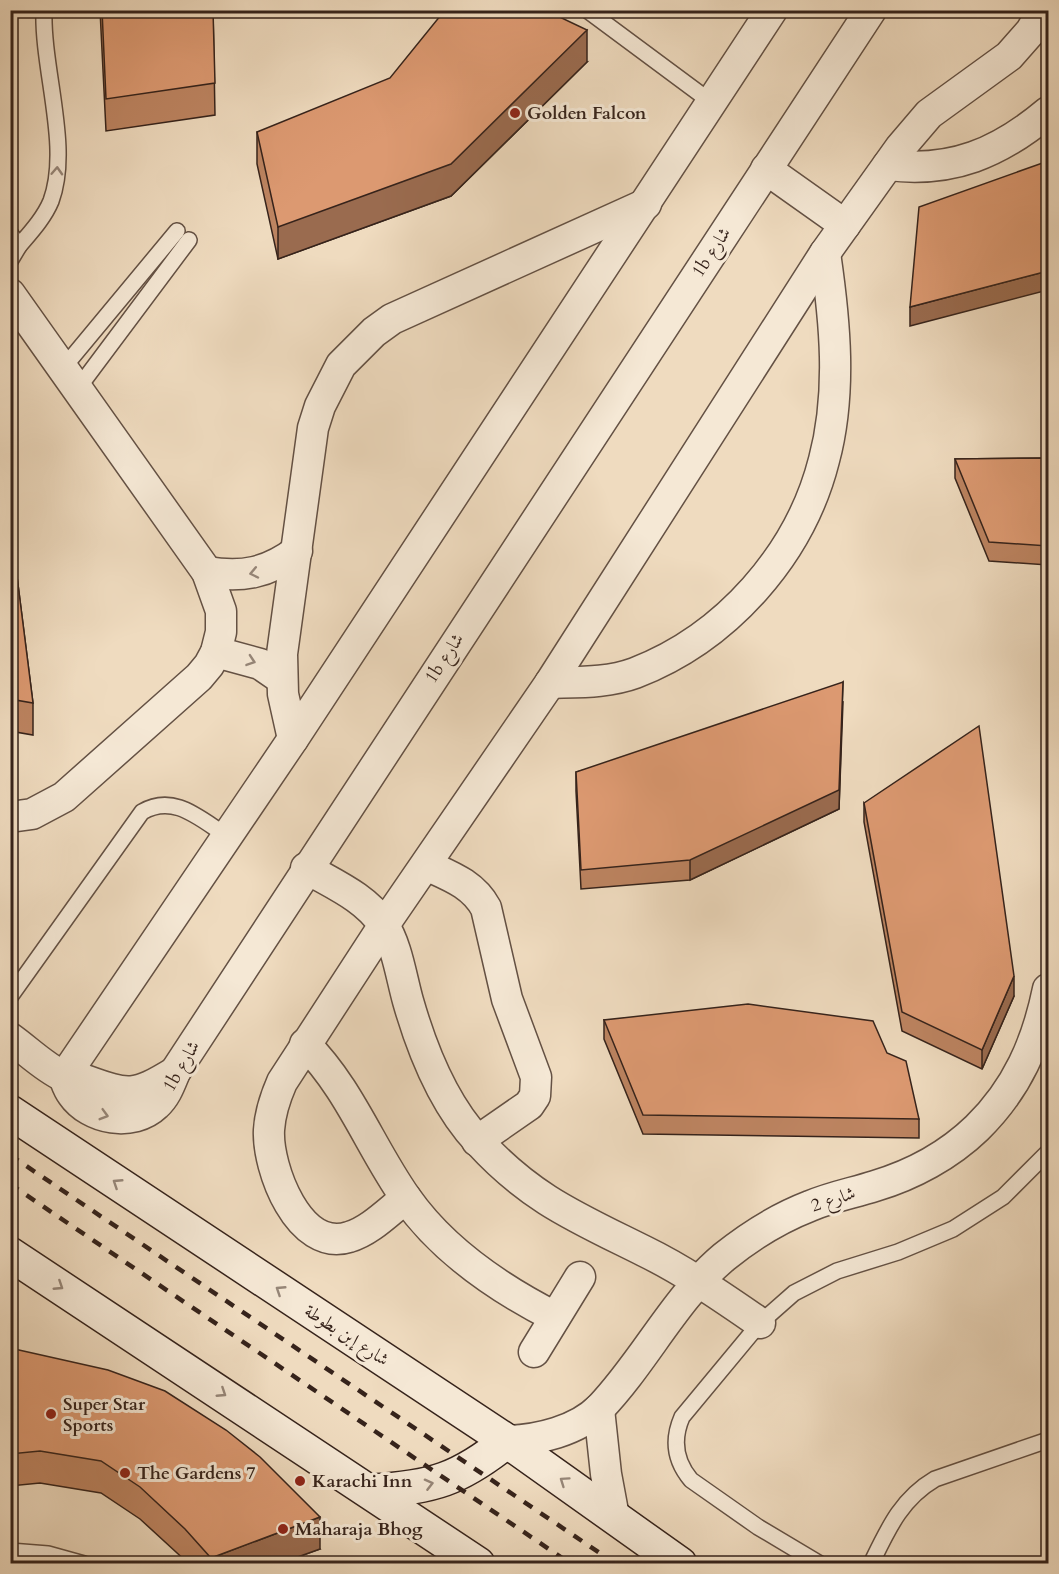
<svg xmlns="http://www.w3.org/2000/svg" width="1059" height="1574" font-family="Cardo,Amiri,serif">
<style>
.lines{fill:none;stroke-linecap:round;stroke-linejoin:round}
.lane-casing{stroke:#645144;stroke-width:18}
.street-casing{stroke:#645144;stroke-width:33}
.secondary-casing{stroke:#36231b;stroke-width:36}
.lane{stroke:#f5e8d5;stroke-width:15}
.street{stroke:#f5e8d5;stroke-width:30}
.secondary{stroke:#f5e8d5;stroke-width:33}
.rail{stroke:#36231b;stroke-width:4.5;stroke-dasharray:10 10;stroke-linecap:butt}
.wall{fill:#bd8461;stroke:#36231b;stroke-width:1.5}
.shaded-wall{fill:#9a6b4f;stroke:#36231b;stroke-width:1.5}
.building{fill:#dc9971;stroke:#36231b;stroke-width:1.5}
.oneway{stroke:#968678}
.poi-dot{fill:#8f2418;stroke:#f5e8d5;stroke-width:2}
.labels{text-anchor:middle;stroke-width:6;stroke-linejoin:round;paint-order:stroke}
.poi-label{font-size:18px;font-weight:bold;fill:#36231b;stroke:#f5e8d5;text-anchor:start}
.street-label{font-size:18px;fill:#36231b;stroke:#f5e8d5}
</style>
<rect width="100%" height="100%" fill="#efdbbf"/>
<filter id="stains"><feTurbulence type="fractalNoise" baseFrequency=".00333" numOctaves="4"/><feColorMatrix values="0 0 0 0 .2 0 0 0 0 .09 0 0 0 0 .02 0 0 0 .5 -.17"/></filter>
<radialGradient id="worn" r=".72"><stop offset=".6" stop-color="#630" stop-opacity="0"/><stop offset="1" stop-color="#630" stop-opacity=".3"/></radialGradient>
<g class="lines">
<defs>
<g id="lane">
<polyline points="587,10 711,102"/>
<path d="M 10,233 L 19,246 C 30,233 44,218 51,201 C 71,147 42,70 44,10"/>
<polyline points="10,261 19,246"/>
<polyline points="64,367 177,231"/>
<polyline points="79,387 189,240"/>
<path d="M 10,997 L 142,812 C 174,793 200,819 227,836"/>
<polyline points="10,1551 48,1554 84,1564"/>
<path d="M 820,1564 L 758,1527 L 691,1480 C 675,1461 672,1440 682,1417 L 760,1323 L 794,1293 L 837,1271 L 898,1252 L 953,1229 L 1003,1197 L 1048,1152"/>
<path d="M 871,1564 C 888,1529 901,1499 935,1479 L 1048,1440"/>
</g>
<g id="street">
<path d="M 888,165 C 952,173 999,153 1048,112"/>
<polyline points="766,169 845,225"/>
<polyline points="10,294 207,572 221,611 221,632 216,652 209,665 199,677 64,797 32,814 10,817"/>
<path d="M 207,572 C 242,578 268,573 297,551"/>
<polyline points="216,652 260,664 282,679"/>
<path d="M 550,683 C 578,682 608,683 635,673 C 726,638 800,555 824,460 C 842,393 835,321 825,253"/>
<polyline points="293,739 283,694 282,654 313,428 320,406 341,365 374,332 392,319 646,204"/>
<path d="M 426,865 C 450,876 473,884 486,908 L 507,999 L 536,1077 L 535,1096 L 529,1105 L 477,1141"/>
<path d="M 306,868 C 333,884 365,897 383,924 C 397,945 401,976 408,1001 C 422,1050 444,1105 479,1142 C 531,1199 578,1218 644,1251 C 685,1271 722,1297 760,1323"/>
<path d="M 10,1038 C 27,1050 45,1068 63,1076 C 70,1079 78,1077 85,1080 C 129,1096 134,1097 175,1072"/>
<path d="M 305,1044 C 350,1089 370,1147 406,1198 C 443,1251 498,1288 555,1317"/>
<path d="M 64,1077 C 66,1082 68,1089 72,1094 C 90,1120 133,1127 156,1105 C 166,1096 170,1084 175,1072 L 871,10"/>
<polyline points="64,1077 293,739 772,10"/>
<path d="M 406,1198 C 389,1211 370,1231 349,1237 C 299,1253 267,1168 269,1130 C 270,1113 275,1098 282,1082 L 384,925 L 550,683 L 825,253 L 900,148 L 929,114 L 1009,56 L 1031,31 L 1043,10"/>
<polyline points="534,1352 580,1277"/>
<polyline points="599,1409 606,1474 614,1517"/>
<path d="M 507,1441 C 538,1440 577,1431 600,1408 C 645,1361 674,1299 724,1257 C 750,1236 779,1218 810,1206 C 831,1197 853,1193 875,1186 C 912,1175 949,1155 977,1128 C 1017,1089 1037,1043 1048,989"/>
</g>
<g id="secondary">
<polyline points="10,1112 507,1441 680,1564"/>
<polyline points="10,1254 478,1564"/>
<path d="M 371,1491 C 432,1488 460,1479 507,1441"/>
</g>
</defs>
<!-- lane casing -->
<use href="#lane" class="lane-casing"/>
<!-- street casing -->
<use href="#street" class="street-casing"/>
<!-- secondary casing -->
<use href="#secondary" class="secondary-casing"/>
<!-- lane -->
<use href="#lane" class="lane"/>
<!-- street -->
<use href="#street" class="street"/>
<!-- secondary -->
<use href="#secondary" class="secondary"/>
<!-- rail -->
<g class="rail">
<polyline points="10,1155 616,1564"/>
<polyline points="10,1184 571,1564"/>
</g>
</g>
<!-- wall -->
<g class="wall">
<polygon points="100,10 213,10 215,115 106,131"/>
<polygon points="587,62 451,196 278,259 257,164 257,132"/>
<polygon points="1048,458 1048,565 989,561 955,478 955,459"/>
<polygon points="10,521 33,703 33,735 10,731"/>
<polygon points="843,702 839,809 690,880 581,889 576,791 576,772"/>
<polygon points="864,803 1014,996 982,1069 902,1031 864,822"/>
<polygon points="604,1020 919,1119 919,1138 643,1134 604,1039"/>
<polygon points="10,1348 320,1549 281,1563 188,1563 140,1519 101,1493 40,1483 10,1486"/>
</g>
<!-- shaded-wall -->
<g class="shaded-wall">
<polygon points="587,30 587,62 451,196 278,259 278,227"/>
<polygon points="1048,271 1048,290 910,326 910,307"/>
<polygon points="843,682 839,809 690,880 690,860"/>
<polygon points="1014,976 1014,996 982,1069 982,1050"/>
<polygon points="320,1517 320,1549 281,1563 211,1563 211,1558"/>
</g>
<!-- building -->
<g class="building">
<polygon points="102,10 213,10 215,83 106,99"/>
<polygon points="445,10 545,10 587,30 451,164 278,227 257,132 390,78"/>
<polygon points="1048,161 1048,271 910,307 919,207"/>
<polygon points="1048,458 1048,546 989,542 955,459"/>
<polygon points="10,521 33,703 10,699"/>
<polygon points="843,682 839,790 690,860 581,870 576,772"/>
<polygon points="979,726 1014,976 982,1050 902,1012 864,803"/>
<polygon points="748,1004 873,1021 887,1053 906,1061 919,1119 643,1115 604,1020"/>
<polygon points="10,1348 108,1370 165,1391 226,1430 260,1457 320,1517 211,1558 185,1529 140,1487 101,1461 40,1451 10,1454"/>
<polygon points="364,1557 370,1563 355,1563"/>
</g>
<!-- one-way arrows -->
<defs><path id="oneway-chevron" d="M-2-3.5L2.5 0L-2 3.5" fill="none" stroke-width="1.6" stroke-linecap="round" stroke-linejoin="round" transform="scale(1.5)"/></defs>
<g class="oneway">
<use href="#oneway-chevron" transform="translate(57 171) rotate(-87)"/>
<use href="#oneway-chevron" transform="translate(254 573) rotate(168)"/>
<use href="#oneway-chevron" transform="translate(251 661) rotate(19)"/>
<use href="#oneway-chevron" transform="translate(104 1115) rotate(16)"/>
<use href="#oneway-chevron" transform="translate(117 1183) rotate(-147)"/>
<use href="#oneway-chevron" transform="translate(59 1286) rotate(33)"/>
<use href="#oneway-chevron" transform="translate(280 1290) rotate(-147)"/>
<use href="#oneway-chevron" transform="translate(222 1393) rotate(33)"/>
<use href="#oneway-chevron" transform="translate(564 1481) rotate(-145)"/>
<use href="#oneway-chevron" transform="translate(429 1484) rotate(-14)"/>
</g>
<!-- markers -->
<g class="poi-dot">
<circle cx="515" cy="113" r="6"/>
<circle cx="51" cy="1414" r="6"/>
<circle cx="125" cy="1473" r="6"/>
<circle cx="300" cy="1481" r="6"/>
<circle cx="283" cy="1529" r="6"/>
</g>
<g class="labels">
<!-- poi labels -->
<g class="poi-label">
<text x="527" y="119">Golden Falcon</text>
<text x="63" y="1410">Super Star<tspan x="63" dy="21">Sports</tspan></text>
<text x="137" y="1479">The Gardens 7</text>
<text x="312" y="1487">Karachi Inn</text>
<text x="295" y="1535">Maharaja Bhog</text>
</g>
<!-- street labels -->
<g class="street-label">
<text transform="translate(711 252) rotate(-57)" y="6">1b شارع</text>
<text transform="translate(444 658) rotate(-57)" y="6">1b شارع</text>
<text transform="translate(181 1066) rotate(-60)" y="6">1b شارع</text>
<text transform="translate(833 1199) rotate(-18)" y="6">شارع 2</text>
<text transform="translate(347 1335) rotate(33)" y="6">شارع إبن بطوطة</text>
</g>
</g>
<!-- margin -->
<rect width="1059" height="1574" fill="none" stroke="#efdbbf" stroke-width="36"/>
<rect x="12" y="12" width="1035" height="1550" fill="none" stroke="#36231b" stroke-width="3"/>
<rect x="18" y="18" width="1023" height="1538" fill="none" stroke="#36231b" stroke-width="1.5"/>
<rect width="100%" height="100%" filter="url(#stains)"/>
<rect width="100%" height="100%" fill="url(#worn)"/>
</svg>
